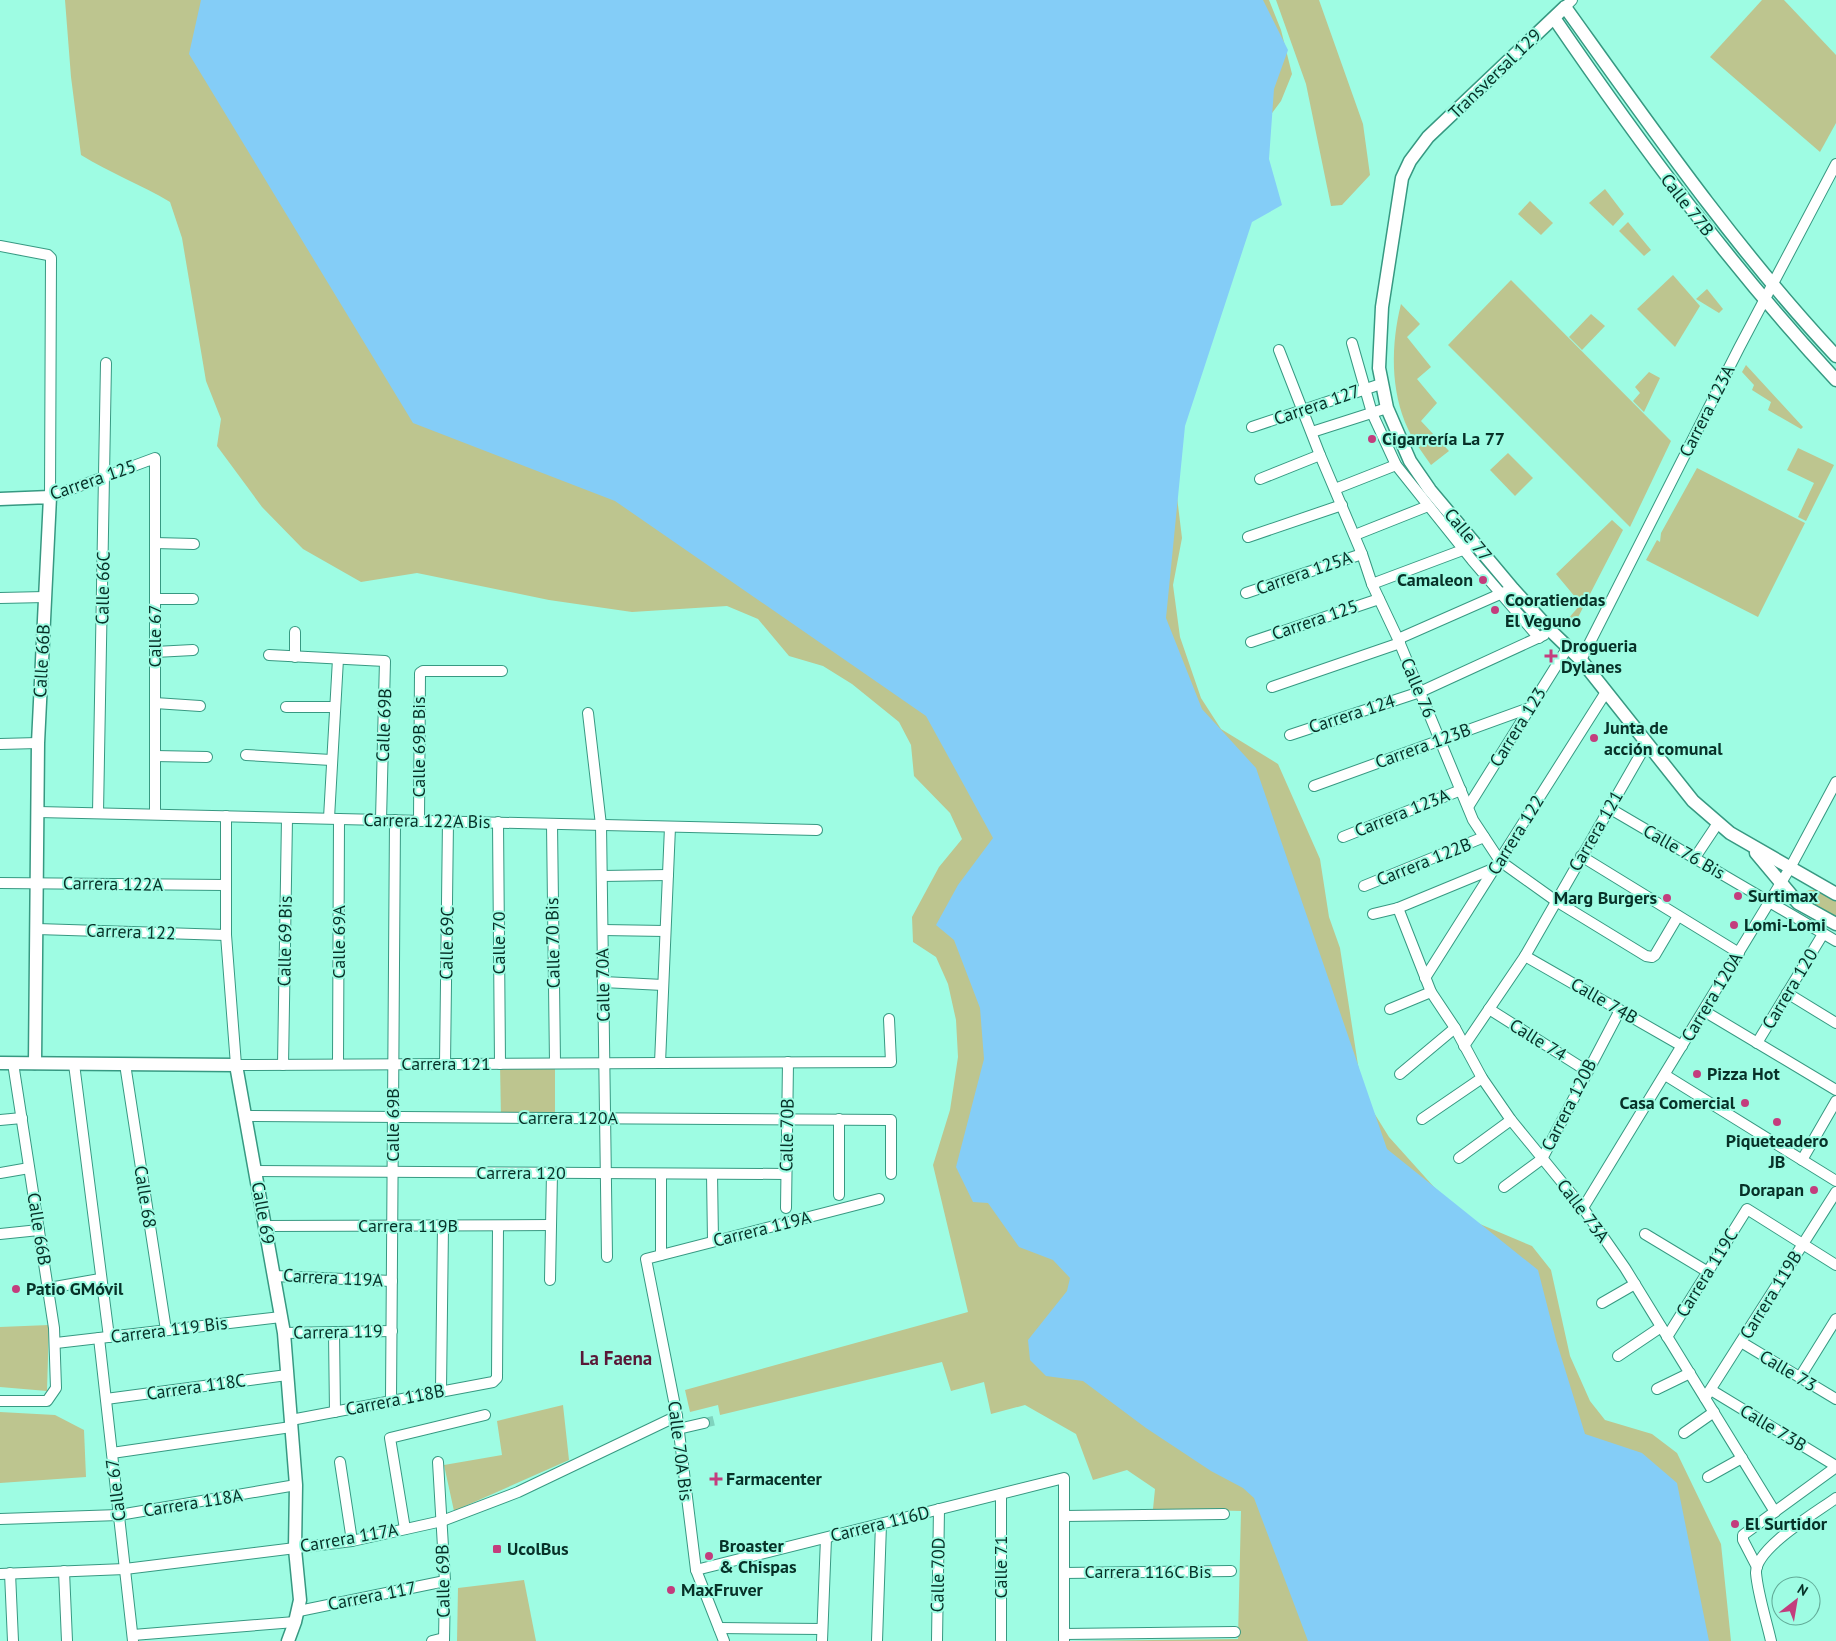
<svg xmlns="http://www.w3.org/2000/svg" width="1836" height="1641" font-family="'PT Sans',sans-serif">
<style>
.green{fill:#bdc58f}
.water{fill:#84cdf7}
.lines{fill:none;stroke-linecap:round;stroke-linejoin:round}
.minor-tunnel{stroke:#80d3be;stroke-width:10;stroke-dasharray:10 5;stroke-linecap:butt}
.minor-casing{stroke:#379982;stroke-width:12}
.tertiary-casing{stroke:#379982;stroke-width:15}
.minor{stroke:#fff;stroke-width:10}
.tertiary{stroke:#fff;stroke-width:12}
.poi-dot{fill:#c33d7d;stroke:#9efce3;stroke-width:2}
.labels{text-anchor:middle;stroke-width:4;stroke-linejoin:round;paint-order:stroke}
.street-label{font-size:18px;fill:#073128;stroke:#9efce3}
.poi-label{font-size:18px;font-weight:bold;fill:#073128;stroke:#9efce3;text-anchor:start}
.neighbourhood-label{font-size:19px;font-weight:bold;fill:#591837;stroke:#9efce3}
</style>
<rect width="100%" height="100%" fill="#9efce3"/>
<!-- green -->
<g class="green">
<path d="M 65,0 L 1269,0 L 1281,30 L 1292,74 L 1281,101 L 1254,137 L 1175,165 L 1177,497 L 1182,538 L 1173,585 L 1180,637 L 1201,698 L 1221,729 L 1278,764 L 1320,859 L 1329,917 L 1340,948 L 1358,1065 L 1366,1100 L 1389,1137 L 1434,1187 L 1468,1219 L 1532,1246 L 1551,1270 L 1570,1356 L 1590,1401 L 1605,1420 L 1652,1434 L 1677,1453 L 1721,1544 L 1731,1641 L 1071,1641 L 1238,1639 L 1241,1511 L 1153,1509 L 1155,1489 L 1127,1470 L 1093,1480 L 1076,1434 L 1025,1405 L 991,1414 L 984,1382 L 951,1391 L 942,1362 L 720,1415 L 718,1405 L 690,1412 L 685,1390 L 968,1312 L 933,1165 L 950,1110 L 958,1057 L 956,1020 L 948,984 L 936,957 L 913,942 L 912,917 L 939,867 L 962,839 L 950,813 L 914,776 L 911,745 L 899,722 L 852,684 L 823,666 L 789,656 L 758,619 L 727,606 L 632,612 L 549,600 L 417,573 L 361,582 L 303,549 L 262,507 L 217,446 L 221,419 L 206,381 L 182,238 L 170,202 C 142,185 110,173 81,155 L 71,77 Z"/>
<polygon points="1276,0 1319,0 1363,124 1370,175 1342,205 1331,206 1306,84"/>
<polygon points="1762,0 1784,0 1836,55 1836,123 1820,152 1710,57"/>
<polygon points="1605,189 1624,214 1613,226 1589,203"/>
<polygon points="1530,201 1553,223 1541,235 1518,214"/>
<polygon points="1628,222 1651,250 1644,256 1619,231"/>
<polygon points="1673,275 1700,306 1675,347 1637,309"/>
<polygon points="1511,280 1671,441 1630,527 1448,345"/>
<polygon points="1707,289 1723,309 1719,313 1696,299"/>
<path d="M 1401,304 L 1420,324 L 1407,337 L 1431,367 L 1417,379 L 1437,403 L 1421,421 L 1449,451 L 1431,465 C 1423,453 1414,442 1408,429 C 1390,390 1391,344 1401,304 Z"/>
<polygon points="1591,314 1605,326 1582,350 1569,337"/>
<polygon points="1746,365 1803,427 1801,429 1768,410 1771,402 1752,390 1754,385 1742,372"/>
<polygon points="1649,372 1660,378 1644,412 1633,401 1640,393 1635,387"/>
<polygon points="1798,448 1834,465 1806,521 1798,517 1814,483 1787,470"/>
<polygon points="1508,453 1533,478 1515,496 1490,470"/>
<polygon points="1697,468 1805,523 1758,617 1646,560 1657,540 1660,542 1661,533"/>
<polygon points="1612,520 1623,530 1573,627 1567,620 1581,604 1556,574"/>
<polygon points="1810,890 1816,890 1836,901 1836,920 1803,903 1801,897 1804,892"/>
<polygon points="555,1063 555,1118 501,1118 500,1064"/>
<polygon points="49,1325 47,1391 0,1387 0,1327"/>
<polygon points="563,1405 569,1460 454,1511 444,1465 502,1455 497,1421"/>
<polygon points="0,1412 55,1415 84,1430 86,1477 0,1483"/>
<polygon points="524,1580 536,1641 457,1641 458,1588"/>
</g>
<!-- water -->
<polygon class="water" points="201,0 1263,0 1288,50 1274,89 1269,159 1282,205 1252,222 1185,426 1166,618 1202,709 1256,768 1387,1149 1538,1270 1556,1340 1585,1434 1642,1453 1677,1483 1709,1641 1308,1641 1254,1498 1243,1488 1211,1471 1146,1428 1083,1381 1046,1376 1030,1360 1028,1340 1067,1291 1070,1278 1053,1260 1019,1247 988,1203 973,1202 956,1167 984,1059 980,1008 954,940 936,925 958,885 993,838 926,716 615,501 413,423 189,54"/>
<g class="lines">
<!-- minor-tunnel -->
<polyline class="minor-tunnel" points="704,1423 717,1420"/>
<defs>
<g id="minor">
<polyline points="1565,7 1572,0"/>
<polyline points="0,246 48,255 51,258 50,497 155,458 155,814"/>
<polyline points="1352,343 1372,413 1396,465 1472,560 1539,638"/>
<polyline points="1279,350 1320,455 1362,554 1372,584 1398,639 1473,820 1500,861 1556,901 1646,956 1652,957 1655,955 1678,916"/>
<polyline points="1252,427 1381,384"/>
<polyline points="1312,432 1387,408"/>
<polyline points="1260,479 1320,455"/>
<polyline points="1335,489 1396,465"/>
<polyline points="1355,535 1428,506"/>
<polyline points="1248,537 1342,505"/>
<polyline points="155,543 194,544"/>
<polyline points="1372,584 1468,548"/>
<polyline points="1246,593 1362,554"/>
<polyline points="0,598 45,597"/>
<polyline points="155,599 193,599"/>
<polyline points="295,632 295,657"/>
<polyline points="1398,639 1507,591"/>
<polyline points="1251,642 1379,599"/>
<polyline points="155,652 193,650"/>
<polyline points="269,655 385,661 381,820"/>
<polyline points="1581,660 1739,348 1836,164"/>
<polyline points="1272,687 1400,643"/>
<polyline points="155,703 200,706"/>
<polyline points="286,707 333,707"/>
<polyline points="588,713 601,825 607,1257"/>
<polyline points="1290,735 1420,692 1544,635"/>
<polyline points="0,744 38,743"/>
<polyline points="246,755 331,760"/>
<polyline points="155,756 207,757"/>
<polyline points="1314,786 1532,707"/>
<polyline points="1468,807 1568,647"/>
<polyline points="1609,808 1836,941"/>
<polyline points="38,812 817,830"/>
<polyline points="98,813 106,363"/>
<polyline points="226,816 226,935 236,1065 891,1062 889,1019"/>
<polyline points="329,818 338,659"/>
<polyline points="419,821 420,673 423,671 502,671"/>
<polyline points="498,822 500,1064"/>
<polyline points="552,824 555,1063"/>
<polyline points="1343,837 1461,790"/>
<polyline points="1581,856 1739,953"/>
<polyline points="1694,859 1718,823"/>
<polyline points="602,876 668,875"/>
<polyline points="0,883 226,885"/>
<polyline points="1364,886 1484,837"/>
<polyline points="1398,908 1431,992 1455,1028 1482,1078 1511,1120 1583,1208 1625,1268 1775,1512"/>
<polyline points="1373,914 1398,908 1495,868"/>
<polyline points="37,929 226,935"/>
<polyline points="603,930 665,931"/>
<polyline points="1525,956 1682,1046"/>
<polyline points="1425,978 1606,692"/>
<polyline points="603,982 663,985"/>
<polyline points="1787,993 1836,1023"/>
<polyline points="1390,1009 1431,992"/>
<polyline points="1489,1009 1587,1071"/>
<polyline points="1704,1011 1836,1090"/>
<polyline points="1757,1043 1823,934"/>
<polyline points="1464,1046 1525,956 1647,743"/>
<polyline points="660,1063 670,827"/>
<polyline points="74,1064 109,1337"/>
<polyline points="125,1064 166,1330"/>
<polyline points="338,1064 339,819"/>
<polyline points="445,1064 448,821"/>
<polyline points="283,1065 287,818"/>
<polyline points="1400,1074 1455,1028"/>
<polyline points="1665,1075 1836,1181"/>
<polyline points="245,1116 891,1120 891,1174"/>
<polyline points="1422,1119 1482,1078"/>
<polyline points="0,1120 22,1118"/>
<polyline points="1459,1158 1511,1120"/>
<polyline points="1802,1160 1836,1101"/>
<polyline points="255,1171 786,1174"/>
<polyline points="0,1173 29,1168"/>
<polyline points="712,1174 713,1241"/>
<polyline points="1504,1187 1542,1159 1620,1010"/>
<polyline points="839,1195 839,1119"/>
<polyline points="786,1208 788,1062"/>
<polyline points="1583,1208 1790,868 1836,782"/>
<polyline points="265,1226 551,1225"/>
<polyline points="0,1234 39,1230"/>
<polyline points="1645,1234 1708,1272"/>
<polyline points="661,1255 661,1174"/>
<polyline points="274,1276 392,1281"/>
<polyline points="550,1280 552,1173"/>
<polyline points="49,1288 100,1279"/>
<polyline points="1602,1303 1635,1284"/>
<polyline points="284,1333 392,1331"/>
<polyline points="334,1333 335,1412"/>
<polyline points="1667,1337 1747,1209 1836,1265"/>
<polyline points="99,1338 133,1641"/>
<polyline points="1741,1342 1836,1399"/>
<polyline points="56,1343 281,1317"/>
<polyline points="1618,1356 1661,1327"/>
<polyline points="1800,1377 1836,1319"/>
<polyline points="1657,1389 1690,1373"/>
<polyline points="441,1390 443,1226"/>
<polyline points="1711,1390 1836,1466"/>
<polyline points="1705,1398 1836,1192"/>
<polyline points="106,1399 287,1375"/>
<polyline points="391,1400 395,820"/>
<polyline points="0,1401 47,1401 56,1388 54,1328 13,1063"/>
<polyline points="291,1420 493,1382 497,1378 498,1227"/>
<polyline points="678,1429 704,1423"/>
<polyline points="1684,1433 1714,1412"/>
<polyline points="112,1453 291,1427"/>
<polyline points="340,1462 352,1541"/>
<polyline points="438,1462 445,1581 444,1641"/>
<polyline points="1708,1477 1742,1458"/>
<polyline points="1001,1494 1001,1641"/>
<polyline points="1064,1516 1224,1514"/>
<polyline points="0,1519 119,1515 296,1485"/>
<polyline points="405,1529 390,1438 485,1415"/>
<polyline points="1757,1567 1743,1540 1743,1535 1836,1467"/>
<polyline points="696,1570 1064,1478 1064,1641"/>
<polyline points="64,1571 67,1641"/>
<polyline points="10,1573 13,1641"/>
<polyline points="1064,1573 1231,1571"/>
<polyline points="0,1574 125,1569 352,1541 442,1521 518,1492 677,1416"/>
<polyline points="299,1611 445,1581"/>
<polyline points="719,1628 822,1629"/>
<polyline points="1064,1634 1235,1632"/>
<polyline points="133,1635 295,1622"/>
<polyline points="432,1641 444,1638"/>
<polyline points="724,1641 696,1570 677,1416 646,1259 879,1199"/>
<polyline points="822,1641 826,1538"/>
<polyline points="877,1641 881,1524"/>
<polyline points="937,1641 939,1509"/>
<path d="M 1771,1641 C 1766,1619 1758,1595 1756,1573 C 1755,1548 1817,1512 1836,1498"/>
</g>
<g id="tertiary">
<path d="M 1554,18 C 1641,145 1731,267 1836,380"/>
<path d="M 1836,356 C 1735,248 1651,127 1565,7 L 1428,137 L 1410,161 L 1402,178 L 1382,307 L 1379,368 L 1387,408 L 1410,461 L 1430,490 L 1513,589 L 1552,632 L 1581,660 L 1693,801 L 1730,833 L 1836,894"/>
<polyline points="0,499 50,497 38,743 35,1063"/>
<polyline points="1756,853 1798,903 1836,924"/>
<polyline points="0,1063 236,1065 284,1333 296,1485 295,1549 300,1600 295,1622 288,1641"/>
</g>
</defs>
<!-- minor casing -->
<use href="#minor" class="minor-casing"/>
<!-- tertiary casing -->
<use href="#tertiary" class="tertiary-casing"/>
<!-- minor -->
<use href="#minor" class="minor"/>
<!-- tertiary -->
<use href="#tertiary" class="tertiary"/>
</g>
<!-- markers -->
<g class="poi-dot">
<circle cx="1372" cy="439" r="5"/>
<circle cx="1483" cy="580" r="5"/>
<circle cx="1495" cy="610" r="5"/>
<path d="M1548.5 648.5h5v5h5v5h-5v5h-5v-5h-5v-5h5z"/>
<circle cx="1594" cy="738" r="5"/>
<circle cx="1738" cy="896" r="5"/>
<circle cx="1667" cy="898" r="5"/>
<circle cx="1734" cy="925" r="5"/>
<circle cx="1697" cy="1074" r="5"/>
<circle cx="1745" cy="1103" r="5"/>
<circle cx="1777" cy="1122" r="5"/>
<circle cx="1814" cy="1190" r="5"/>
<circle cx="16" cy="1289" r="5"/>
<path d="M713.5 1471.5h5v5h5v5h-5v5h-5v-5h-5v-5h5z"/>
<circle cx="1735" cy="1524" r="5"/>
<rect x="492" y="1544" width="10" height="10" rx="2.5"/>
<circle cx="709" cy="1556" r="5"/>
<circle cx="671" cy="1590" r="5"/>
</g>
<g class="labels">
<!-- street labels -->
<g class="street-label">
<text transform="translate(1495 74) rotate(-44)" y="6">Transversal 129</text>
<text transform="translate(1687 205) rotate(52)" y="6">Calle 77B</text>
<text transform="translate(1317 405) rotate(-19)" y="6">Carrera 127</text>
<text transform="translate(1707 411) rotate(-63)" y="6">Carrera 123A</text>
<text transform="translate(93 480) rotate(-19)" y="6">Carrera 125</text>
<text transform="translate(1468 535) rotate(50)" y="6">Calle 77</text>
<text transform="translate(1304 573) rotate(-19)" y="6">Carrera 125A</text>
<text transform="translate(103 588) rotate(-89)" y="6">Calle 66C</text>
<text transform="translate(1315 620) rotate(-19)" y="6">Carrera 125</text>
<text transform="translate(155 636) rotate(-90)" y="6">Calle 67</text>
<text transform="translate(42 661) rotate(-87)" y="6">Calle 66B</text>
<text transform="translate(1418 688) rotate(67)" y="6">Calle 76</text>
<text transform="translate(1352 714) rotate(-18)" y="6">Carrera 124</text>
<text transform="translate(384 725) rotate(-88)" y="6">Calle 69B</text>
<text transform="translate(1518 727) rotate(-58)" y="6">Carrera 123</text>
<text transform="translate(1423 746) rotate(-20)" y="6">Carrera 123B</text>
<text transform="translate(419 747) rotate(-90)" y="6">Calle 69B Bis</text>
<text transform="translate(1402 813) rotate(-22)" y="6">Carrera 123A</text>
<text transform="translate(427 821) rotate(1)" y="6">Carrera 122A Bis</text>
<text transform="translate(1596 831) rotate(-60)" y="6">Carrera 121</text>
<text transform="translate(1516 835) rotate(-58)" y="6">Carrera 122</text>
<text transform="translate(1684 852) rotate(30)" y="6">Calle 76 Bis</text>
<text transform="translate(1424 862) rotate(-22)" y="6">Carrera 122B</text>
<text transform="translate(113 884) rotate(1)" y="6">Carrera 122A</text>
<text transform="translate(131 932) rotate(2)" y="6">Carrera 122</text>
<text transform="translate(285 941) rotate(-89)" y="6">Calle 69 Bis</text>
<text transform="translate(339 942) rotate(-90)" y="6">Calle 69A</text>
<text transform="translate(447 943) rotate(-89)" y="6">Calle 69C</text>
<text transform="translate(499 943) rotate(-90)" y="6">Calle 70</text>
<text transform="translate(553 943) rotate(-91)" y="6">Calle 70 Bis</text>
<text transform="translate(603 985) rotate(-91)" y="6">Calle 70A</text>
<text transform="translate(1790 989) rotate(-59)" y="6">Carrera 120</text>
<text transform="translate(1712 997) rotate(-59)" y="6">Carrera 120A</text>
<text transform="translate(1604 1001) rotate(30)" y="6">Calle 74B</text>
<text transform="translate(1538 1040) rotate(32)" y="6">Calle 74</text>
<text x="446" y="1070">Carrera 121</text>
<text transform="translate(1569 1105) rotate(-63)" y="6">Carrera 120B</text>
<text x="568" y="1124">Carrera 120A</text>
<text transform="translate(393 1125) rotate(-90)" y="6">Calle 69B</text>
<text transform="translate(787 1135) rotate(-89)" y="6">Calle 70B</text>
<text x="521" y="1179">Carrera 120</text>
<text transform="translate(145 1197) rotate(81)" y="6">Calle 68</text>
<text transform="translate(1583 1211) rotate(53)" y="6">Calle 73A</text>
<text transform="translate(263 1213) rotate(80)" y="6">Calle 69</text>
<text x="408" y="1232">Carrera 119B</text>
<text transform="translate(39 1229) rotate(81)" y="6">Calle 66B</text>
<text transform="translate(762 1229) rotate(-14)" y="6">Carrera 119A</text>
<text transform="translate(1707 1273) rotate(-58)" y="6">Carrera 119C</text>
<text transform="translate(333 1278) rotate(3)" y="6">Carrera 119A</text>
<text transform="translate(1771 1295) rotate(-58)" y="6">Carrera 119B</text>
<text transform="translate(169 1330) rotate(-7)" y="6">Carrera 119 Bis</text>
<text transform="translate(338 1332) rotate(-1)" y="6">Carrera 119</text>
<text transform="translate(1788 1371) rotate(31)" y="6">Calle 73</text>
<text transform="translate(196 1387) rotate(-8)" y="6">Carrera 118C</text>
<text transform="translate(395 1400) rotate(-11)" y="6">Carrera 118B</text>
<text transform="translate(1773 1428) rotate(31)" y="6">Calle 73B</text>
<text transform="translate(680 1451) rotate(83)" y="6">Calle 70A Bis</text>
<text transform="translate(116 1490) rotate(-97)" y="6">Calle 67</text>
<text transform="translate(193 1503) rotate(-9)" y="6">Carrera 118A</text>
<text transform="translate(880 1524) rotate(-14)" y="6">Carrera 116D</text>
<text transform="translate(349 1538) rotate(-10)" y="6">Carrera 117A</text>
<text transform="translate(1001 1567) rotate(-90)" y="6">Calle 71</text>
<text x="1148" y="1578">Carrera 116C Bis</text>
<text transform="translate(938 1575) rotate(-89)" y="6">Calle 70D</text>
<text transform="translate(443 1581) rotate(-91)" y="6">Calle 69B</text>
<text transform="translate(372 1596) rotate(-11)" y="6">Carrera 117</text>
</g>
<!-- poi labels -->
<g class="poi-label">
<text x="1382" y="445">Cigarrería La 77</text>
<text x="1473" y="586" text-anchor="end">Camaleon</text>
<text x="1505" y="606">Cooratiendas<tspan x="1505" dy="21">El Veguno</tspan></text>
<text x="1561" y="652">Drogueria<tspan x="1561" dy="21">Dylanes</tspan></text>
<text x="1604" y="734">Junta de<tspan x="1604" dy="21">acción comunal</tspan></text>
<text x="1748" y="902">Surtimax</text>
<text x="1657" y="904" text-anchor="end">Marg Burgers</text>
<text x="1744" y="931">Lomi-Lomi</text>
<text x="1707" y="1080">Pizza Hot</text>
<text x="1735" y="1109" text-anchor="end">Casa Comercial</text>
<text x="1777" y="1147" text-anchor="middle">Piqueteadero<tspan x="1777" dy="21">JB</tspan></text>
<text x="1804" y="1196" text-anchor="end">Dorapan</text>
<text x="26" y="1295">Patio GMóvil</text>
<text x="726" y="1485">Farmacenter</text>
<text x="1745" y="1530">El Surtidor</text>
<text x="719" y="1552">Broaster<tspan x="719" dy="21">&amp; Chispas</tspan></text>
<text x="507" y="1555">UcolBus</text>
<text x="681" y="1596">MaxFruver</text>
</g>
<!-- neighbourhood labels -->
<g class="neighbourhood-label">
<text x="616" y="1365">La Faena</text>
</g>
</g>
<!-- north arrow -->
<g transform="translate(1796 1601) rotate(31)"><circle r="24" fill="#9efce3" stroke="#62ab98"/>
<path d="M0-4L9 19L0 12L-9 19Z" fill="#c33d7d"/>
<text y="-8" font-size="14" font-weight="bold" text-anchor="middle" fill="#073128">N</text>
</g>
</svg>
